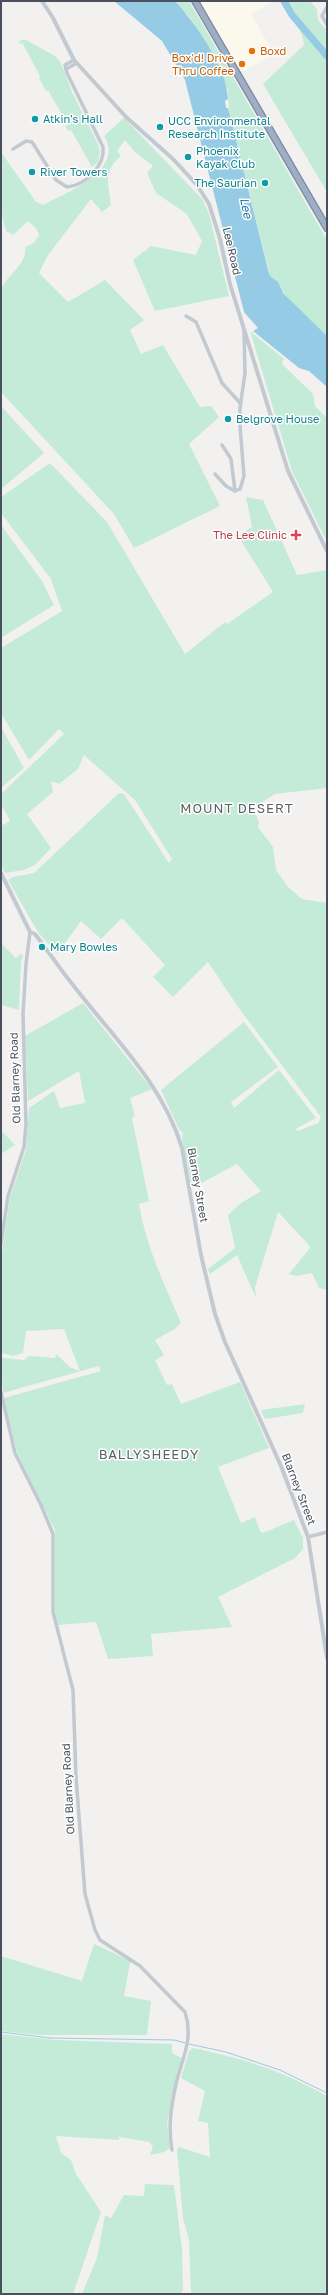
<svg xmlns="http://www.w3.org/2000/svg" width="328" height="2295" font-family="'Golos Text',sans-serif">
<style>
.commercial{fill:#fbf8ec}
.green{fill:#c4ebd7}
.water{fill:#95cbe4}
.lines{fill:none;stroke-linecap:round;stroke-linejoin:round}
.stream{stroke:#95cbe4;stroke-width:1}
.river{stroke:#95cbe4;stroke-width:7}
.trunk-casing{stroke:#7889a6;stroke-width:8}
.minor{stroke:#c2c9d0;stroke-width:3.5}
.tertiary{stroke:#c2c9d0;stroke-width:4}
.trunk{stroke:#a0aec3;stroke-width:5.5}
.food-dot{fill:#e8710a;stroke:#fff;stroke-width:1.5}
.culture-dot{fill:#0f9aa8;stroke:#fff;stroke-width:1.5}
.health-dot{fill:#e0444e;stroke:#fff;stroke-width:1.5}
.labels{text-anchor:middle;stroke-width:3;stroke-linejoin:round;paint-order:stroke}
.food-label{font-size:11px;fill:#c56008;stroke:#fff;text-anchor:start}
.culture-label{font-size:11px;fill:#0d838f;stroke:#fff;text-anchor:start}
.street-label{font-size:11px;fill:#4a515c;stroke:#fff}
.health-label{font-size:11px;fill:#be3a42;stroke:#fff;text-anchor:end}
.water-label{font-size:12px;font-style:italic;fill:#1b749e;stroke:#fff}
.quarter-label{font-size:13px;letter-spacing:1px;fill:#5d6064;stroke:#fff}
</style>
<rect width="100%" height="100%" fill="#f2f1f0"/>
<!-- commercial -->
<polygon class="commercial" points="200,1 273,1 251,14 274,54 241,72"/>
<!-- green -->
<g class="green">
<polygon points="175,1 189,1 327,240 327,336 297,309 270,276 229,114 228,90 190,18"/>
<path d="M 280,1 L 310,1 L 317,9 L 318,20 L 327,31 L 327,192 L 263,84 L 304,45 C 303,26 287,17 280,1 Z"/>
<polygon points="21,40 26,40 55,56 61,63 72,92 98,144 100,152 98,162 92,167 71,130 68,131 65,126 68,125 48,90 46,91 39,78 40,76 23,44 18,43"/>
<path d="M 124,118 L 202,199 L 209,214 L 229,296 L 155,311 L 133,260 L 151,246 L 196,255 L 202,241 L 187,214 L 156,193 L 147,173 L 153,166 L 134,151 L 125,140 L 117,151 L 121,156 C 103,171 108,183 111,205 L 102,212 L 91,199 L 48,255 L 39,273 L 68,302 L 105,280 L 144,320 L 130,330 L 141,354 L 163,345 L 200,407 L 211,406 L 219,417 L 189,444 L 220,506 L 134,548 L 114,514 L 1,392 L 1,289 C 8,274 28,263 25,247 L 34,243 L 39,235 L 36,228 L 28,221 L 13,235 L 6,231 L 1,211 L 1,152 L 36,202 L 43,205 C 65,193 126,170 104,136 Z"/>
<polygon points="250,331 284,359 282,364 313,394 315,406 327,418 327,542 292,471"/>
<polygon points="1,406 44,453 1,489"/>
<polygon points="50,463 107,522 185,654 225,622 227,624 273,592 238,536 252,527 246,497 263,500 297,575 327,570 327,788 275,794 253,808 259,822 258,827 273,847 276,870 288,887 302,899 327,903 327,1290 319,1288 312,1273 297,1276 289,1274 310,1248 308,1244 278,1212 255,1287 256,1298 237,1255 210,1274 208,1269 235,1248 228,1215 241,1203 261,1191 237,1164 192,1188 182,1139 183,1133 179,1129 161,1090 244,1022 278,1067 231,1102 234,1108 279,1070 316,1118 295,1129 298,1131 318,1123 321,1117 238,1007 208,962 173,997 153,977 165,965 122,918 101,939 81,921 57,954 38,932 8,880 13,877 34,873 119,793 124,794 169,863 172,859 135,800 84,755 78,769 59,784 51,781 53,792 27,814 51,848 35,865 24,870 5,873 1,865 1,826 10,821 1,804 1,794 64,734 59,729 29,760 1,713 1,648 62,611 51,579 1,513 1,497"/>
<polygon points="1,525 42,581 54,605 1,638"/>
<polygon points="1,727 24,768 1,788"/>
<polygon points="1,943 16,958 20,954 23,955 21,962 19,1010 1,1005"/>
<path d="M 83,1003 L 152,1089 L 130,1098 L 135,1116 L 132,1118 L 149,1201 L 139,1204 C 146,1246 164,1284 181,1323 L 175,1329 L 155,1340 L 164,1355 L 155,1360 L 167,1385 L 172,1384 L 181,1404 L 240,1382 L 269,1448 L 218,1467 L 241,1523 L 255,1517 L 260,1531 L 263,1533 L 294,1520 L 303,1538 L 303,1549 L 295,1558 L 218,1597 L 232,1627 L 151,1634 L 153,1656 L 108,1659 L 96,1622 L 58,1625 L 55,1612 L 55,1530 L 17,1452 L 4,1398 L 101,1371 L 99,1366 L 3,1393 L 1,1358 L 4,1358 L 24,1360 L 29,1356 L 55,1358 L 56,1354 L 71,1368 L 80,1371 L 64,1329 L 26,1331 L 23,1353 L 13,1356 L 1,1353 L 1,1260 L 10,1197 L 26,1150 L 29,1108 L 54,1091 L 60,1108 L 85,1103 L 79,1071 L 28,1101 L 25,1036 Z"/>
<polygon points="1,1130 15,1145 1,1154"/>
<polygon points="305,1404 303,1413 265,1419 261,1410"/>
<polygon points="94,1944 133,1962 130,1963 124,1996 151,2001 147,2035 38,2035 1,2031 1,1956 82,1981"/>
<polygon points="1,2034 56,2040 172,2044 172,2053 182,2058 167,2122 170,2148 164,2152 150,2155 153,2146 149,2142 119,2137 119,2140 56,2136 61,2153 71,2160 76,2174 101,2212 73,2294 1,2294"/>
<path d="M 193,2048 C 245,2059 280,2070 327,2096 L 327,2294 L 191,2294 L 189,2240 L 183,2218 L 177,2150 L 179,2147 L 210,2157 L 208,2123 L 198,2121 L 205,2091 L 181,2078 L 189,2051 Z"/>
<polygon points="145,2184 174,2185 182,2249 183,2290 180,2294 82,2294 97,2258 105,2215 111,2218 124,2195 144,2196"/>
</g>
<!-- water -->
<path class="water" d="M 114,1 L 175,1 C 196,24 227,68 228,99 L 225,101 L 226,108 L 228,108 L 268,270 L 270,276 L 278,282 L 283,293 L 327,336 L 327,387 L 309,371 L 299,368 L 253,331 L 258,328 L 244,312 L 185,80 L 162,41 Z"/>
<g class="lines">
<!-- stream -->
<g class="stream">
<polyline points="1,2032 50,2038 174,2040 186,2043"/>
<polyline points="189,2044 226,2052 280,2070 327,2093"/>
</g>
<!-- river -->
<polyline class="river" points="284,1 292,15 327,56"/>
<defs>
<polyline id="trunk" points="195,1 327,228"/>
</defs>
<!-- trunk casing -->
<use href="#trunk" class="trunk-casing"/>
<!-- minor -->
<g class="minor">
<polyline points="327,7 322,16 327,25"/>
<polyline points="66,69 77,63"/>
<path d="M 13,149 L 26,141 L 32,142 L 56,180 L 67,187 C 86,185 105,166 103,147 L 67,73 L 65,65 L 74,60"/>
<polyline points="186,316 196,322 222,383 241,404"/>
<polyline points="222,445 231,459 235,491 240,489 244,476 240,426 240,408 245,373 244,331"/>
<polyline points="215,474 226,486 235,491"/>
<polyline points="1,1244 8,1196 24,1147 26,1124 23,1014 26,964 30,932"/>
<path d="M 1,1392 L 15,1453 L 41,1505 L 53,1534 L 53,1612 L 73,1690 L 76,1777 L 85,1894 L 95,1930 L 100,1940 L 140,1966 L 185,2012 C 194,2038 182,2059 176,2084 C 171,2107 168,2127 172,2150"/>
<polyline points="308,1537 327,1532"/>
</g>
<!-- tertiary -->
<g class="tertiary">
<polyline points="42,1 53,18 74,60 126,117 173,159 197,185 209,204 220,239 230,284 288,471 327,551"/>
<path d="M 1,873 L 30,932 L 35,934 C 48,951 60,969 73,985 C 113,1037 163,1084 182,1148 L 201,1255 L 215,1314 L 225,1342 L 281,1466 L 308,1537 L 327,1658"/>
</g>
<!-- trunk -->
<use href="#trunk" class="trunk"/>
</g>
<!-- markers -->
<g class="food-dot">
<circle cx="252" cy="51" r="4"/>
<circle cx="242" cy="64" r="4"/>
</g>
<g class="culture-dot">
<circle cx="35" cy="119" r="4"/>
<circle cx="160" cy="127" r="4"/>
<circle cx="188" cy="157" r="4"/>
<circle cx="32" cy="172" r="4"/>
<circle cx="265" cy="183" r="4"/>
<circle cx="228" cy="419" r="4"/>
<circle cx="42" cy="947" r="4"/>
</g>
<path class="health-dot" d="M294 529h4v4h4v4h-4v4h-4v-4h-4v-4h4z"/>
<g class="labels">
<!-- food labels -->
<g class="food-label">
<text x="260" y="55">Boxd</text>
<text x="234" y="62" text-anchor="end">Box'd! Drive<tspan x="234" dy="13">Thru Coffee</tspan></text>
</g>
<!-- culture labels -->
<g class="culture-label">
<text x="43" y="123">Atkin's Hall</text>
<text x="168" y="125">UCC Environmental<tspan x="168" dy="13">Research Institute</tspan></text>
<text x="196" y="155">Phoenix<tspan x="196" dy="13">Kayak Club</tspan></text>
<text x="40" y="176">River Towers</text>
<text x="257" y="187" text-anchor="end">The Saurian</text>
<text x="236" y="423">Belgrove House</text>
<text x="50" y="951">Mary Bowles</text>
</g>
<!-- street labels -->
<g class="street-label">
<text transform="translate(232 251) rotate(77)" y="4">Lee Road</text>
<text transform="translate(15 1078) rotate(-92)" y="4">Old Blarney Road</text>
<text transform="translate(198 1185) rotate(80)" y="4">Blarney Street</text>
<text transform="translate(299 1489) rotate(69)" y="4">Blarney Street</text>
<text transform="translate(68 1789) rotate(-93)" y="4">Old Blarney Road</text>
</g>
<!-- health labels -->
<g class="health-label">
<text x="287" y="539">The Lee Clinic</text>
</g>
<!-- water labels -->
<g class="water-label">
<text transform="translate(246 208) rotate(78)" y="4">Lee</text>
</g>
<!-- quarter labels -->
<g class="quarter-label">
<text x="237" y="813">MOUNT DESERT</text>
<text x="149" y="1459">BALLYSHEEDY</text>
</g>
</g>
<!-- border -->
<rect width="328" height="2295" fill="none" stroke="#4a515c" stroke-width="4"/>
</svg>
